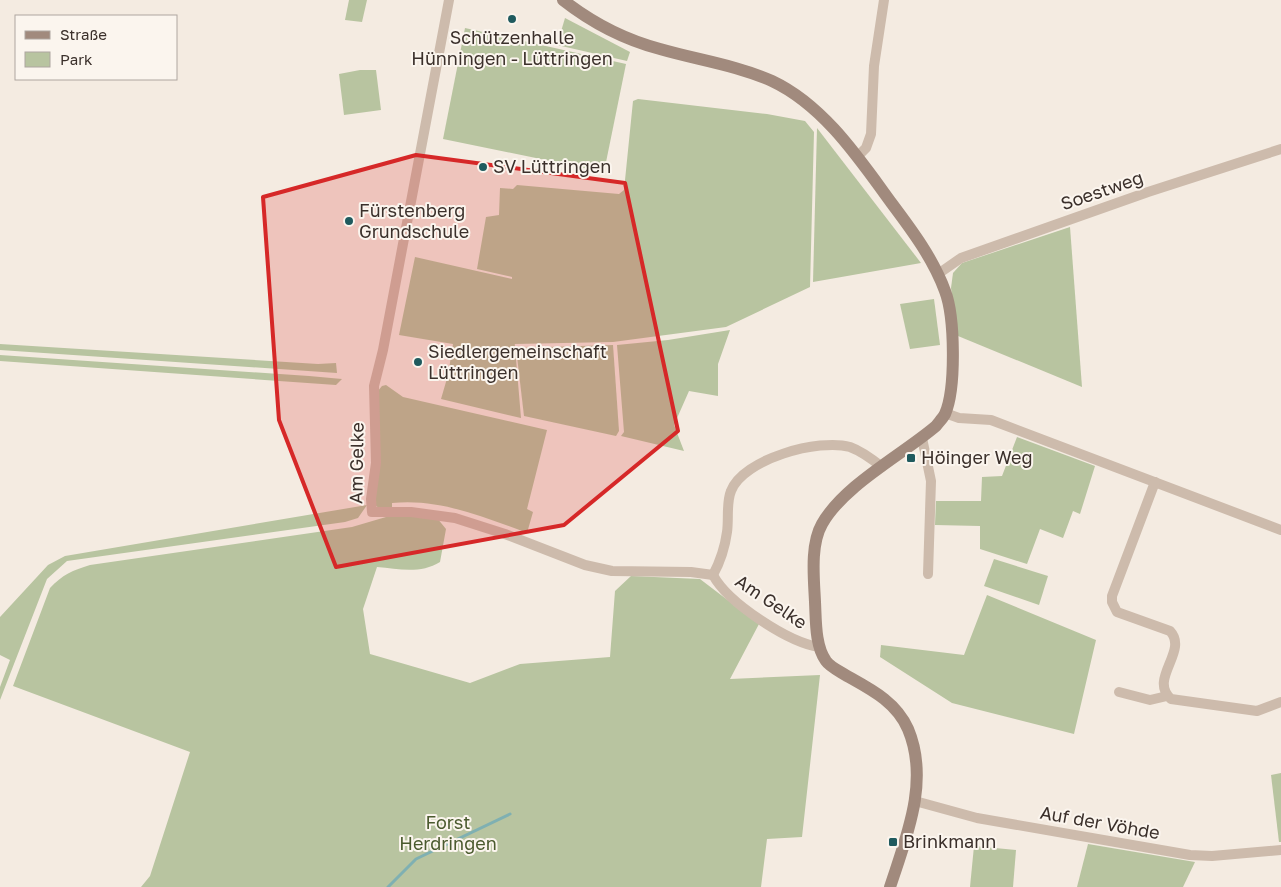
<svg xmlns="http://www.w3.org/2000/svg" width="1281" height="887" font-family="'Golos Text',sans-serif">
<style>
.green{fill:#b8c4a0}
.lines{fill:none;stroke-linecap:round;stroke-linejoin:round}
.stream{stroke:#7fb0b2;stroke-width:3}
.street{stroke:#cdbbac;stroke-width:10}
.secondary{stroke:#a18a7d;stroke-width:12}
.marked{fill:#d62828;fill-opacity:0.2;stroke:#d62828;stroke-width:4;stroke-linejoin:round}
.poi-dot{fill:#1f5a5e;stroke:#fbf5ee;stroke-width:2}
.labels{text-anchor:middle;stroke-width:4;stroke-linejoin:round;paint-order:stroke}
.poi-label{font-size:18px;fill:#3b302b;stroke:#fbf5ee;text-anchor:start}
.street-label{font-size:18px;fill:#3b302b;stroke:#fbf5ee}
.park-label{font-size:18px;fill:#4a5a2e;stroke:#fbf5ee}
</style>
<rect width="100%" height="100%" fill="#f4ebe1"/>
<!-- green -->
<g class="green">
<polygon points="349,0 367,0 362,22 345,20"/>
<polygon points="565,18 630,52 627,61 557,45"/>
<polygon points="465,28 626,64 604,172 443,139"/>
<polygon points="360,70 376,70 381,110 344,115 339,74"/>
<polygon points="638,99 767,114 805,121 814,132 810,287 726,327 613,342 514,344 514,335 521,418 441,399 448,375 453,344 399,335 415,257 512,279 512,277 477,269 486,217 499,215 500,188 513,189 517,185 619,194 624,190 633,101"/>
<polygon points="817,128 921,263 813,282"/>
<polygon points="1070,227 1082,387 958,336 951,288 953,273 962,263"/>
<polygon points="934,299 940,345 910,349 900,304"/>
<polygon points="730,330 718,364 718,396 689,391 674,425 684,451 621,436 624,432 617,345 668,340"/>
<polygon points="0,344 318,364 336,363 337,373 0,350"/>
<polygon points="613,345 619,431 616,436 524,416 516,348"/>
<polygon points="0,355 309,376 342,379 336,385 0,361"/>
<path d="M 386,385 L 403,397 L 547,430 L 527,509 L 533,512 L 527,533 C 484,517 439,498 392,503 L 392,509 L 380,509 L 375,505 L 377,392 L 382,386 Z"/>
<polygon points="1017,437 1095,466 1080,514 1073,511 1063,538 1040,529 1027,564 980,549 980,526 935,525 936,501 981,501 982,477 1002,476"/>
<polygon points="367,505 358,518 345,522 67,561 47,579 0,700 0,687 10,660 0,655 0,617 48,565 65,556"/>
<path d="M 409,515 L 437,518 L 446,529 L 440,562 C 421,574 399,569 377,567 L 363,609 L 370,654 L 470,683 L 520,664 L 610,657 L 615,591 L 631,576 L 700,579 L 759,624 L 730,679 L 820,675 L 802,837 L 767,839 L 761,887 L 141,887 L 150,876 L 190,752 L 13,686 L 50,588 C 62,575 73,570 90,565 L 352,527 L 386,517 Z"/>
<polygon points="994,559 1048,576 1039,605 984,586"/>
<polygon points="987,595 1096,640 1074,734 952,703 880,657 881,645 964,655"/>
<polygon points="1281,773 1281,842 1279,842 1271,775"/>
<polygon points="1088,844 1195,862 1183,887 1077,887"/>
<polygon points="974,846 1016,850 1013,887 970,887"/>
</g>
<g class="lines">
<!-- stream -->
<polyline class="stream" points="388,887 416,859 510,814"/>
<!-- street -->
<g class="street">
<polyline points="449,0 383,350 374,386 376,463 371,499 372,512 411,512 455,518 505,534 585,565 612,571 691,572 713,575"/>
<polyline points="858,156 866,148 871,134 874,66 884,0"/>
<polyline points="938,274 961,258 1148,192 1281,149"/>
<polyline points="945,413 959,418 991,420 1281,530"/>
<polyline points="922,438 931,481 928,574"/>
<path d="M 1155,482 L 1112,596 L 1112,602 L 1117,612 L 1170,631 C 1189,651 1148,679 1171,699 L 1257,711 L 1281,702"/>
<path d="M 713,575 C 720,562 725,547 727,532 C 729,519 726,503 731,491 C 743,459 819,438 850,447 C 861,451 872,459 882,467"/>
<path d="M 713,575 C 728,603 788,642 819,647"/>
<polyline points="1119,692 1150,700 1167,696"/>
<polyline points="915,801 977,818 1190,855 1212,856 1281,850"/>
</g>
<!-- secondary -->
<path class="secondary" d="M 563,0 C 591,22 626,40 660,49 C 698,60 736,65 772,81 C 823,105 858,157 890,201 C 911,229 933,258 945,291 C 955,317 956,389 945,414 C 943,418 939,422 936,426 C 902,455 844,485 822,524 C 810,545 814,579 815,602 C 816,620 815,646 826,661 C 830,667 841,672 847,676 C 872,690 896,702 908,729 C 930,781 906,838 890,887"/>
</g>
<!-- marked area -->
<path class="marked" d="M 416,155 L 625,183 L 678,431 L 564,525 L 336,567 L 279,420 L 263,197 Z"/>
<!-- markers -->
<g class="poi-dot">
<circle cx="512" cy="19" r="5"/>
<circle cx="483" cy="167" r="5"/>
<circle cx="349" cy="221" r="5"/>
<circle cx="418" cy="362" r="5"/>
<rect x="906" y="453" width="10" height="10" rx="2.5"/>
<rect x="888" y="837" width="10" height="10" rx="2.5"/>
</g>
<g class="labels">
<!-- poi labels -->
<g class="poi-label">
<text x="512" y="44" text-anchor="middle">Schützenhalle<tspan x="512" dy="21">Hünningen - Lüttringen</tspan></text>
<text x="493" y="173">SV Lüttringen</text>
<text x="359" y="217">Fürstenberg<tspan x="359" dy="21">Grundschule</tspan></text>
<text x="428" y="358">Siedlergemeinschaft<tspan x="428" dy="21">Lüttringen</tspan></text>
<text x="921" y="464">Höinger Weg</text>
<text x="903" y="848">Brinkmann</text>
</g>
<!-- street labels -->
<g class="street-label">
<text transform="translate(1102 191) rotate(-19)" y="6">Soestweg</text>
<text transform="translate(357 463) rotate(-89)" y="6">Am Gelke</text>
<text transform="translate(771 602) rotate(34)" y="6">Am Gelke</text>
<text transform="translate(1100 823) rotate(10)" y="6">Auf der Vöhde</text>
</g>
<!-- park labels -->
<g class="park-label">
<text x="448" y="829">Forst<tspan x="448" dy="21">Herdringen</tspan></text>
</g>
</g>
<!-- legend -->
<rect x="15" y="15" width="162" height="65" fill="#fbf5ee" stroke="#aea6a0"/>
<rect x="25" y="31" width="25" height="8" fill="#a18a7d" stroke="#aea6a0"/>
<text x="60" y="40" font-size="15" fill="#3b302b">Straße</text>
<rect x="25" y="52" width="25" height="15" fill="#b8c4a0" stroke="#aea6a0"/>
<text x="60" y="65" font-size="15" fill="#3b302b">Park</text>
</svg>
